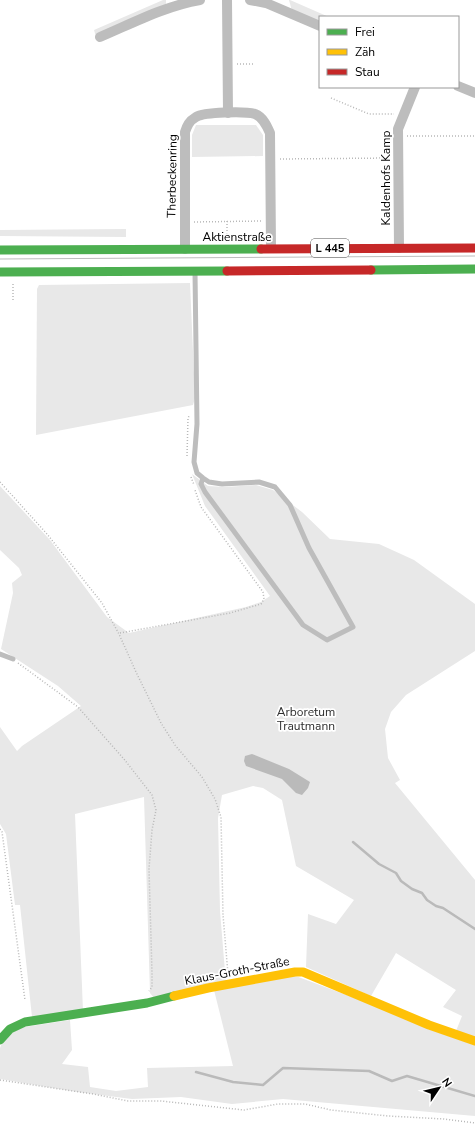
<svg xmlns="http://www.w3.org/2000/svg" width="475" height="1124" font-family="'Nunito Sans',sans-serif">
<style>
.green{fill:#e8e8e8}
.water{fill:#bababa}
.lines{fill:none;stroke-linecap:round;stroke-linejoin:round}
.stream{stroke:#bababa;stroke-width:2.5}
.path{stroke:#b8b8b8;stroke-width:1.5;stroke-dasharray:1 2;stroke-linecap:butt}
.lane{stroke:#bdbdbd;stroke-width:5}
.street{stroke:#bdbdbd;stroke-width:10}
.fast{stroke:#4caf50;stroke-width:9}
.slow{stroke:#ffc107;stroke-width:9}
.jam{stroke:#c62828;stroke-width:9}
.tram{stroke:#bdbdbd;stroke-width:1}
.labels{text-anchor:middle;stroke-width:3.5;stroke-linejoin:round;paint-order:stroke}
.shield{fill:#fff;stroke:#4c4c4c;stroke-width:1}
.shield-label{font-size:11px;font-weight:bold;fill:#000}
.street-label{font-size:12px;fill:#000;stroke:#fff}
.park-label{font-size:12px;fill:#2d2d2d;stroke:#fff}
</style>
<rect width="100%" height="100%" fill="#fff"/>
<!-- green -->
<g class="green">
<polygon points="163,0 166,0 166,7 96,37 94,30"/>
<polygon points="289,0 290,0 329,17 320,17 320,23 292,11"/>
<polygon points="196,125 256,125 263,135 263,156 192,157 192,135"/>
<polygon points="126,229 126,237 0,236 0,230"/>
<polygon points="190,283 195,398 193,405 36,435 37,289 39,285"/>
<polygon points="192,474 208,486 225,487 256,485 273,490 302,512 330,539 379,544 414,560 475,604 475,651 406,695 391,712 385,729 388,758 400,780 395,783 475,880 475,1039 456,1031 462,1016 443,1007 456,990 396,953 371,996 306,967 308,914 336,924 354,900 296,866 282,800 263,788 253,786 222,795 218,818 220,911 226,984 154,998 150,993 144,797 75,814 83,1011 32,1017 20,905 15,905 6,834 0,824 0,727 17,751 22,746 81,706 58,686 1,649 13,593 12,583 22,575 19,568 0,550 0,486 50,540 107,617 129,633 246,607 261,602 270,596 205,506"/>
<polygon points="293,975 475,1043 475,1116 283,1099 232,1104 181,1097 132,1099 77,1092 0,1079 0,1048 2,1043 18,1028 70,1020 72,1050 62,1064 88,1067 90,1087 116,1091 148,1087 147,1068 233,1066 214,990"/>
</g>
<!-- water -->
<polygon class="water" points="252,754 289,769 310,782 308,788 302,795 296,793 282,779 246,766 244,761 245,756"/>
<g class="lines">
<!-- stream -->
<g class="stream">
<polyline points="353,842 379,864 396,873 401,881 412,889 422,893 427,900 436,906 443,908 475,929"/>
<polyline points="196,1072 233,1082 263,1085 283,1068 369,1071 392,1081 407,1076 475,1096"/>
</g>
<!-- path -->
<g class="path">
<polyline points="237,64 253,64"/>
<polyline points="331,98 369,114 394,114"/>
<polyline points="407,136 475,136"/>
<polyline points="280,159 388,158"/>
<polyline points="194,222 261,221"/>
<polyline points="227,237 227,221"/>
<polyline points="13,284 13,300"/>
<polyline points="187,456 188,418 189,416"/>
<polyline points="191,477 194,485"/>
<polyline points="0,482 47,534 102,603 119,634 136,672 161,723 175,745 202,777 215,799 221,817 223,915 228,974"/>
<polyline points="120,633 230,613 261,604 264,599 263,592 201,507 195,490"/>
<polyline points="18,663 78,707 124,759 152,795 156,810 152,830 149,869 152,973 152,987 149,991"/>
<polyline points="0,829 2,832 25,1000"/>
<polyline points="0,1080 93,1094 128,1101 161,1101 244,1110 278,1104 305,1104 331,1110 388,1116 444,1119 475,1123"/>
</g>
<!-- lane -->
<g class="lane">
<polyline points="195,272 197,424 194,462 197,473 203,478 209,482 222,484 259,482 275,487 290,505 309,548 353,627 327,640 303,625 205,492 201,484 203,478"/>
<polyline points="0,654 13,659"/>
</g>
<!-- street -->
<g class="street">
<polyline points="227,0 228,113"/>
<polyline points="250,0 266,3 320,26"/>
<path d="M 100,37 C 133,23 165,6 200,0"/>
<polyline points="458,86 475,93"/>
<polyline points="399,248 398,129 415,87"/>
<path d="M 185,249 L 185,132 C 187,126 189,121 196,117 C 204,112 245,111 255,114 C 263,117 267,126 270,133 L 271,248"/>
</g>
<!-- fast -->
<g class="fast">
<polyline points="0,250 261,249"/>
<polyline points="371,270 475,269"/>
<polyline points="0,272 227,271"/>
<polyline points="0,1040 10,1029 25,1022 147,1003 174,996"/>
</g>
<!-- slow -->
<polyline class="slow" points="174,996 208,988 295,972 303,972 429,1025 475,1041"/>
<!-- jam -->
<g class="jam">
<polyline points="261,249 475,248"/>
<polyline points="227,271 371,270"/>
</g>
<!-- tram -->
<polyline class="tram" points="0,259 475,256"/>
</g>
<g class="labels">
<!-- shield labels -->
<rect class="shield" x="311" y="239" width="38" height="18" rx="3"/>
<g class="shield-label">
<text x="330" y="252">L 445</text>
</g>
<!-- street labels -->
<g class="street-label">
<text transform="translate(172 176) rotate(-89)" y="4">Therbeckenring</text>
<text transform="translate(386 178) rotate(-90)" y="4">Kaldenhofs Kamp</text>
<text x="237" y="241">Aktienstraße</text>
<text transform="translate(237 971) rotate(-11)" y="4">Klaus-Groth-Straße</text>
</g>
<!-- park labels -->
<g class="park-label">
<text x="306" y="716">Arboretum<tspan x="306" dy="14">Trautmann</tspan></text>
</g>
</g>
<!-- legend -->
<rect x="319" y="16" width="140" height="72" fill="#ffffff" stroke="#999999"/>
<rect x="327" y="29" width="20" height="6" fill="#4caf50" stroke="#999999"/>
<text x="355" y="36" font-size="12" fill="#000000">Frei</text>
<rect x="327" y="49" width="20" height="6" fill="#ffc107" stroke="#999999"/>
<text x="355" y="56" font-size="12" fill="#000000">Zäh</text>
<rect x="327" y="69" width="20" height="6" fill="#c62828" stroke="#999999"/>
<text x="355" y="76" font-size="12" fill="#000000">Stau</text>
<!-- north arrow -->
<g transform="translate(439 1088) rotate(55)" stroke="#ffffff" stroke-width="3" paint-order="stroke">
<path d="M0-3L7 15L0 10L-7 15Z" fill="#000000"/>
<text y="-6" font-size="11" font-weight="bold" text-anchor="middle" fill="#000000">N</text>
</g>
</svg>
